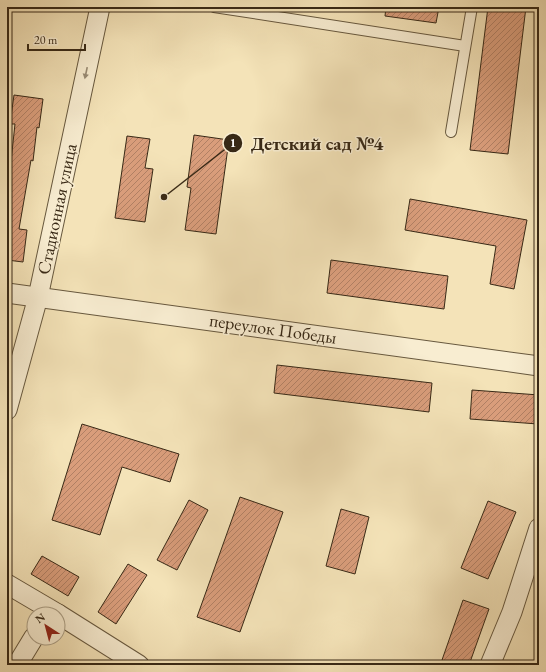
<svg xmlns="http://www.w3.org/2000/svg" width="546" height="672" font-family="'EB Garamond',serif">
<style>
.building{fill:url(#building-hatch);stroke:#382916}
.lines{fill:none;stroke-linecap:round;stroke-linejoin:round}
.lane-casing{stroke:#67583e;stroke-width:12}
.street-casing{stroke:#67583e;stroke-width:21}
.lane{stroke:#f8edd1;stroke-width:10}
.street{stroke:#f8edd1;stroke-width:19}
.oneway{fill:#988b74}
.labels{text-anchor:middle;stroke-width:3;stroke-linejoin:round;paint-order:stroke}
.street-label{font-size:18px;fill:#382916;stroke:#f8edd1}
.leader{fill:none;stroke:#382916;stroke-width:1.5}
.callout-dot{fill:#382916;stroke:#f8edd1;stroke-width:1.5}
.mark-label{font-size:12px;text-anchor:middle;font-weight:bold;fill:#fff}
.callout-label{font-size:19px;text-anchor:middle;font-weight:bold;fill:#382916;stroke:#f8edd1;stroke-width:3;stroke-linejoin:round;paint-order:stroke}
</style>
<defs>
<pattern id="building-hatch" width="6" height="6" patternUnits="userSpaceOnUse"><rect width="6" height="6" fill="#d99d7b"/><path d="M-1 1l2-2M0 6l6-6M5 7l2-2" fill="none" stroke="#b18064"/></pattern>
</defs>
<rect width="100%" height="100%" fill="#f4e3b8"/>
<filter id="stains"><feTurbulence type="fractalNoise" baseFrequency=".005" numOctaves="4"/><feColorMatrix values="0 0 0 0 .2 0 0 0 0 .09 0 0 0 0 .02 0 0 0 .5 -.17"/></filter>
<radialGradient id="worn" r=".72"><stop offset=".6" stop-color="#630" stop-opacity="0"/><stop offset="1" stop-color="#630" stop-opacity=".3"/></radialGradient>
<!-- building -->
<g class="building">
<polygon points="386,7 439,7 436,23 385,16"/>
<polygon points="488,7 526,7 508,154 470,150"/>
<polygon points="14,95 43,99 39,128 37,127 33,161 31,160 19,229 27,230 23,262 7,260 7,180 9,180 15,124 10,124"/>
<polygon points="194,135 229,140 216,234 185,230 191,188 187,187"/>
<polygon points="127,136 150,139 145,168 153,169 145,222 115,218"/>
<polygon points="410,199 527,220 514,289 490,284 496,246 405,230"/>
<polygon points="331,260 448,276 444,309 327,293"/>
<polygon points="277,365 432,383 429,412 274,393"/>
<polygon points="472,390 539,395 538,424 470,419"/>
<polygon points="82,424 179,454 170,482 122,467 100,535 52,520"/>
<polygon points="240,497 283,512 240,632 197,617"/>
<polygon points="189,500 208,510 177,570 157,560"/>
<polygon points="488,501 516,512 488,579 461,568"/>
<polygon points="341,509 369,517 355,574 326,566"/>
<polygon points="42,556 79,577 68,596 31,574"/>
<polygon points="128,564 147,575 116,624 98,612"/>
<polygon points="463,600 489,609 469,665 456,665 442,660"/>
</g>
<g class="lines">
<defs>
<g id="lane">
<polyline points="214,7 465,46"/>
<polyline points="451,132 472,7"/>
</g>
<g id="street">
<polyline points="7,293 539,366"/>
<polyline points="7,410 38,297 100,7"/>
<polyline points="7,584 58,614"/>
<polyline points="58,614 139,665"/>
<polyline points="17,665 34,637"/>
<polyline points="490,665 512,612 539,528"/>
</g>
</defs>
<!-- lane casing -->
<use href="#lane" class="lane-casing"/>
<!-- street casing -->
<use href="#street" class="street-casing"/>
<!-- lane -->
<use href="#lane" class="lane"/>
<!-- street -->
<use href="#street" class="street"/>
</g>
<!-- one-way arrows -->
<defs><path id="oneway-solid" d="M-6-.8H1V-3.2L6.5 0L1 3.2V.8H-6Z"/></defs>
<use class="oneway" href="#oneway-solid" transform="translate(86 73) rotate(102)"/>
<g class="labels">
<!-- street labels -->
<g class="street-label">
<text transform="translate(57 209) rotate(-78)" y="6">Стадионная улица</text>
<text transform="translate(273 329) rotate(8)" y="6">переулок Победы</text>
</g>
</g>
<!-- callouts -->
<path class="leader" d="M164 197L233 143"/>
<g class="callout-dot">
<circle cx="164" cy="197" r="4"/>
<circle cx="233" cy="143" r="10"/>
</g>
<g class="mark-label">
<text x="233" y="147">1</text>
</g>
<g class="callout-label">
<text x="317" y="150">Детский сад №4</text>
</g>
<!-- margin -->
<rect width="546" height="672" fill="none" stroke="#f4e3b8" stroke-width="24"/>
<rect x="8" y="8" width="530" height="656" fill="none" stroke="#382916" stroke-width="2"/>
<rect x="12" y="12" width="522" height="648" fill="none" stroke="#382916"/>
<!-- north arrow -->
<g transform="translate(46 626) rotate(324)"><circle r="19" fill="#f8edd1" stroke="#ab9f86"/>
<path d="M0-3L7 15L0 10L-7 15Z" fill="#8f2418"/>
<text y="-6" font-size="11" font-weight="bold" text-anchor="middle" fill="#382916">N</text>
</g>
<!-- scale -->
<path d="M28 44v6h57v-6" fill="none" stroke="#382916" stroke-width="2"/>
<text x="34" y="44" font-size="12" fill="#382916" stroke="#f8edd1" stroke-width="3" paint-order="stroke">20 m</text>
<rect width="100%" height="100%" filter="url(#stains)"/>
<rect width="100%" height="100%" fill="url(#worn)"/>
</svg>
